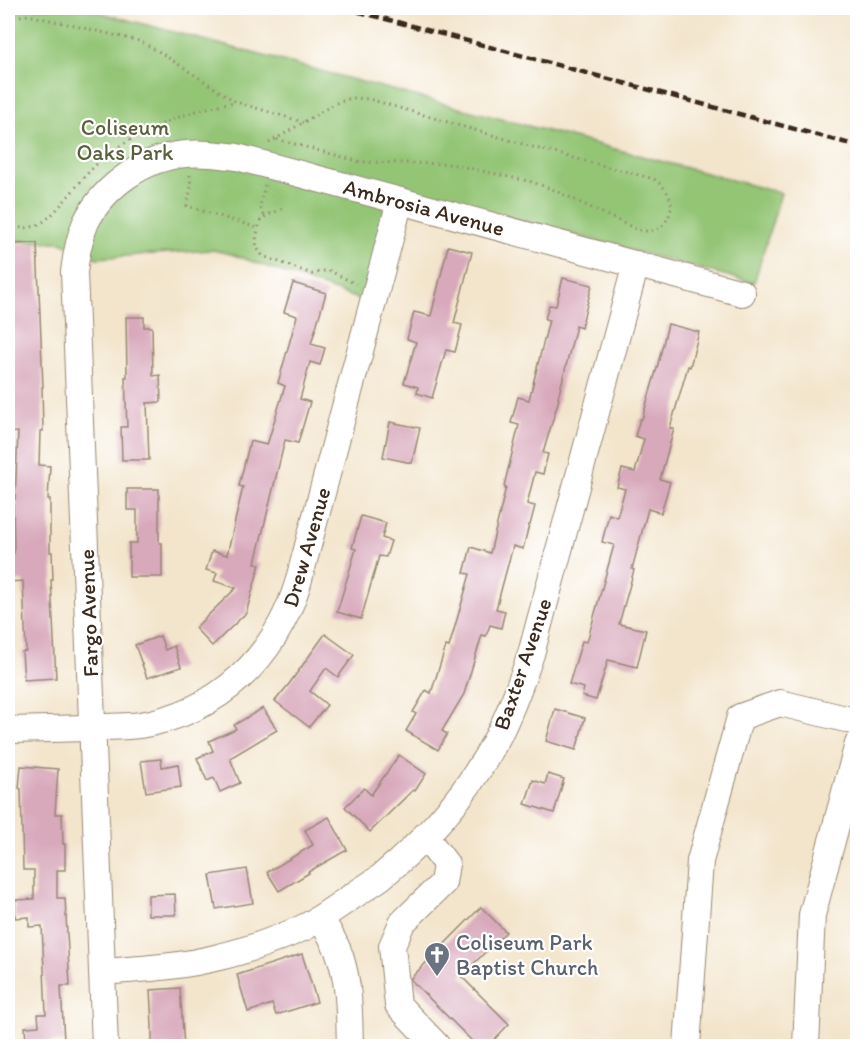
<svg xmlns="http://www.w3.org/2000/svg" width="865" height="1054" font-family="Itim,sans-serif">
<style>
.green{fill:#93c575;stroke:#67784a;stroke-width:1.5}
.building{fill:#d8a8bb}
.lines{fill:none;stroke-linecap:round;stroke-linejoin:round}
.minor-casing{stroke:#978875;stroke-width:28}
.path{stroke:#978875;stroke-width:3;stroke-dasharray:1.5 4.5;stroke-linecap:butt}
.minor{stroke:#fff;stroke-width:26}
.rail{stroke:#3b2a1e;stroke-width:4.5;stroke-dasharray:9 4.5;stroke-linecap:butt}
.labels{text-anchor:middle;stroke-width:4.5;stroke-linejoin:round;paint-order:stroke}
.park-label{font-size:22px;fill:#5a603c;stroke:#fff}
.street-label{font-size:22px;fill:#3b2a1e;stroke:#fff}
.worship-label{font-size:22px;fill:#5b616d;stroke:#fff;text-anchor:start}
</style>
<rect width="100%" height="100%" fill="#fff"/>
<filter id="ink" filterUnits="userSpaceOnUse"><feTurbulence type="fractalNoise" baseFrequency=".0167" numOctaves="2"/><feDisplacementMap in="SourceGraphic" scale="12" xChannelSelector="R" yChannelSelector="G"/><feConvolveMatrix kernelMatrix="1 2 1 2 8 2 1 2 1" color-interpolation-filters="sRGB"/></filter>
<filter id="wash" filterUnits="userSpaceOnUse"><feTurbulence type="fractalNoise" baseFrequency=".008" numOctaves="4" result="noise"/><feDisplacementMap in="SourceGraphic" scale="24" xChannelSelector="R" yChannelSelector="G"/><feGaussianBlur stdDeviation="1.35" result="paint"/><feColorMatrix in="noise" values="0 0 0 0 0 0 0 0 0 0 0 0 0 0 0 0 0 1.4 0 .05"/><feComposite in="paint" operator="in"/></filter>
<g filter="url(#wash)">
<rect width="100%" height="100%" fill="#f3e5cc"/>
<!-- green -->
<polygon class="green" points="8,8 83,8 781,193 754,283 395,187 364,301 231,254 212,250 97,258 61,242 8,241"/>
<g id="blocks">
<!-- building -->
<g class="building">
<polygon points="37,243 43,387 42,387 43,431 40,431 39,465 50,466 48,499 50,499 50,552 52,552 53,580 51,580 56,678 24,680 22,652 26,651 23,581 8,582 8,553 14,553 13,499 15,499 18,432 8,433 8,364 13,364 11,330 8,330 8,302 9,302 8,244"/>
<polygon points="448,246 472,252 454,323 462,325 455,352 446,350 432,398 417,393 418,387 404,383 416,342 407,339 414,312 431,316"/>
<polygon points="563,278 592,285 581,328 576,326 558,398 559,399 543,453 548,454 543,474 535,472 527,504 535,506 530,525 529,525 523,549 513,546 496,609 505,611 501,628 490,625 486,636 482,635 464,694 442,731 447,734 438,750 406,731 416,714 413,712 426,690 431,693 446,646 449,647 470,574 464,573 471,547 490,553 506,487 504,486 519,425 511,423 518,397 529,400 549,320 545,319 549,305 556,306"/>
<polygon points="293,283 326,293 311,344 325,348 320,365 310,362 300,399 310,402 298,443 285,440 255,563 260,564 246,613 212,646 195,628 236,588 214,581 217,573 206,570 212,551 227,555 243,487 239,486 250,441 267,445 285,386 278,383 297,316 284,312"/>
<polygon points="126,317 144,317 144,327 152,327 153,376 160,375 161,402 147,403 149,460 122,460 121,427 127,427 125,377 127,377"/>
<polygon points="668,324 699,332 690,367 688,366 670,428 674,429 660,479 670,482 661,513 648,509 632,569 634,570 619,624 646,630 637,667 608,660 596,700 582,696 584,688 569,684 582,641 587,642 614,545 602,542 609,514 617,517 625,489 617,487 622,469 635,472 644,439 635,436 640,419 642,419 657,368"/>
<polygon points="390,422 420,428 412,463 383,457"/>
<polygon points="127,489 159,489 159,543 162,543 162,577 129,577 129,543 137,543 137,510 127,510"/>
<polygon points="361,516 386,523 382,538 391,541 386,557 379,556 361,619 337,612 356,549 352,548"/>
<polygon points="325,634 354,655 338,677 326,668 310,691 327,705 309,727 275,701 289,684"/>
<polygon points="160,636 165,650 174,646 181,667 147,678 135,645"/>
<polygon points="263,708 277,730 230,758 240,783 220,792 214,778 207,781 197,758 213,751 209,741 236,729 234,725"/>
<polygon points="555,709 585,718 576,750 546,741"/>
<polygon points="399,755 426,774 415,791 413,790 370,832 345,807 364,788 371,795"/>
<polygon points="161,759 162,767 178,764 181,787 146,792 141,761"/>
<polygon points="21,766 58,769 55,814 62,814 63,844 65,844 65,870 57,870 57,898 65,898 70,986 61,986 64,1041 26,1044 25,1027 39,1026 38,1014 46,1014 42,926 29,927 29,917 15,918 15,900 34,899 34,870 23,870 21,789 19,788"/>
<polygon points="548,774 564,779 554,813 525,804 533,780 545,784"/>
<polygon points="329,817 347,850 308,872 309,873 279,891 267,872 313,845 305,830"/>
<polygon points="247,869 253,903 216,909 210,875"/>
<polygon points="175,894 176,915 148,915 148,895"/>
<polygon points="481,907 506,932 461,976 509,1024 487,1047 478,1047 410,979"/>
<polygon points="302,954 317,1002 276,1015 272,1004 248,1012 237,975"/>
<polygon points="180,988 184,1047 152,1047 152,1025 150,990"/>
</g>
</g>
</g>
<g filter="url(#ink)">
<use href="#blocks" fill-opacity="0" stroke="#978875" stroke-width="1.5"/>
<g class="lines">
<defs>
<g id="minor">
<path d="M 8,730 C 40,729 72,729 104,727 C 116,726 128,727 140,725 C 219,712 275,658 298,583 L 400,201"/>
<polyline points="425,836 446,864 443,883 402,923 392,946 398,1005 437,1046"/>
<path d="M 321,918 C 327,930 336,943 340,956 C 350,986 349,1016 350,1046"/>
<path d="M 102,972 C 142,969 181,967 219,957 C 249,950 278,939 305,927 C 320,919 333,909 347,900 C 358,892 370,885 381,877 C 427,839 469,792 497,738 C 511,711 521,683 531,654 L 636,264"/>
<path d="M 105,1046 L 74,272 C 76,255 79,238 86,222 C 104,186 145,157 186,154 C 203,152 220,155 237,157 L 742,293"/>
<polyline points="687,1046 700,861 740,717 780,703 858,722"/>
<polyline points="806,1046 812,915 858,744"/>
</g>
</defs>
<!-- minor casing -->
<use href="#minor" class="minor-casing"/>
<!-- path -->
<g class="path">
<polyline points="8,17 29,15 139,41 158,51 236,102 303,122"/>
<path d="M 269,143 L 334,104 L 351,98 L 369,99 L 543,150 L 654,179 C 661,184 667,190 670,198 C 674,208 668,223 658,229 C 653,232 644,231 638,230 L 552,189 L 532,182 L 451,164 L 361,162 L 276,139"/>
<polyline points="190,175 191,187 187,206 258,228"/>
<polyline points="265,185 260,206 265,217"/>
<path d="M 282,209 C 276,212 265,215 261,220 C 259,223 259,227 258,230 C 255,241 255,248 263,256 L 312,274 L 328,270 L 356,284"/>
<path d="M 8,226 C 17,228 26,229 35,226 C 48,221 57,209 66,199 C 82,180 97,160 118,147 C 154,125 193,109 234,102"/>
</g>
<!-- minor -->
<use href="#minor" class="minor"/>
<!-- rail -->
<polyline class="rail" points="345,8 858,146"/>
</g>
</g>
<!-- icons -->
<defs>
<symbol id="church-pin" viewBox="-11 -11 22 30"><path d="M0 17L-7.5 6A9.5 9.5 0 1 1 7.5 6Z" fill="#6b7280" stroke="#fff"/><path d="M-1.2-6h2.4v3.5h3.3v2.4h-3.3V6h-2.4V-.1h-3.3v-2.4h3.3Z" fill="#fff"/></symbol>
</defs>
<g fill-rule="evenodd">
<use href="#church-pin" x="422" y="940" width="30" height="40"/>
</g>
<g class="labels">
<!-- park labels -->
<g class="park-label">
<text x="125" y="135">Coliseum<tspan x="125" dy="25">Oaks Park</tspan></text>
</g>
<!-- street labels -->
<g class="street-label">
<text transform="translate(424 207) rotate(15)" y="8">Ambrosia Avenue</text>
<text transform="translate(306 547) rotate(-74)" y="8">Drew Avenue</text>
<text transform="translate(88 613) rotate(-92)" y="8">Fargo Avenue</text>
<text transform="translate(522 664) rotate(-71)" y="8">Baxter Avenue</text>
</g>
<!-- worship labels -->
<g class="worship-label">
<text x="456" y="950">Coliseum Park<tspan x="456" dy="25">Baptist Church</tspan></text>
</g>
</g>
<!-- margin -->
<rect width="865" height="1054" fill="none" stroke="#fff" stroke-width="30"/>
</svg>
